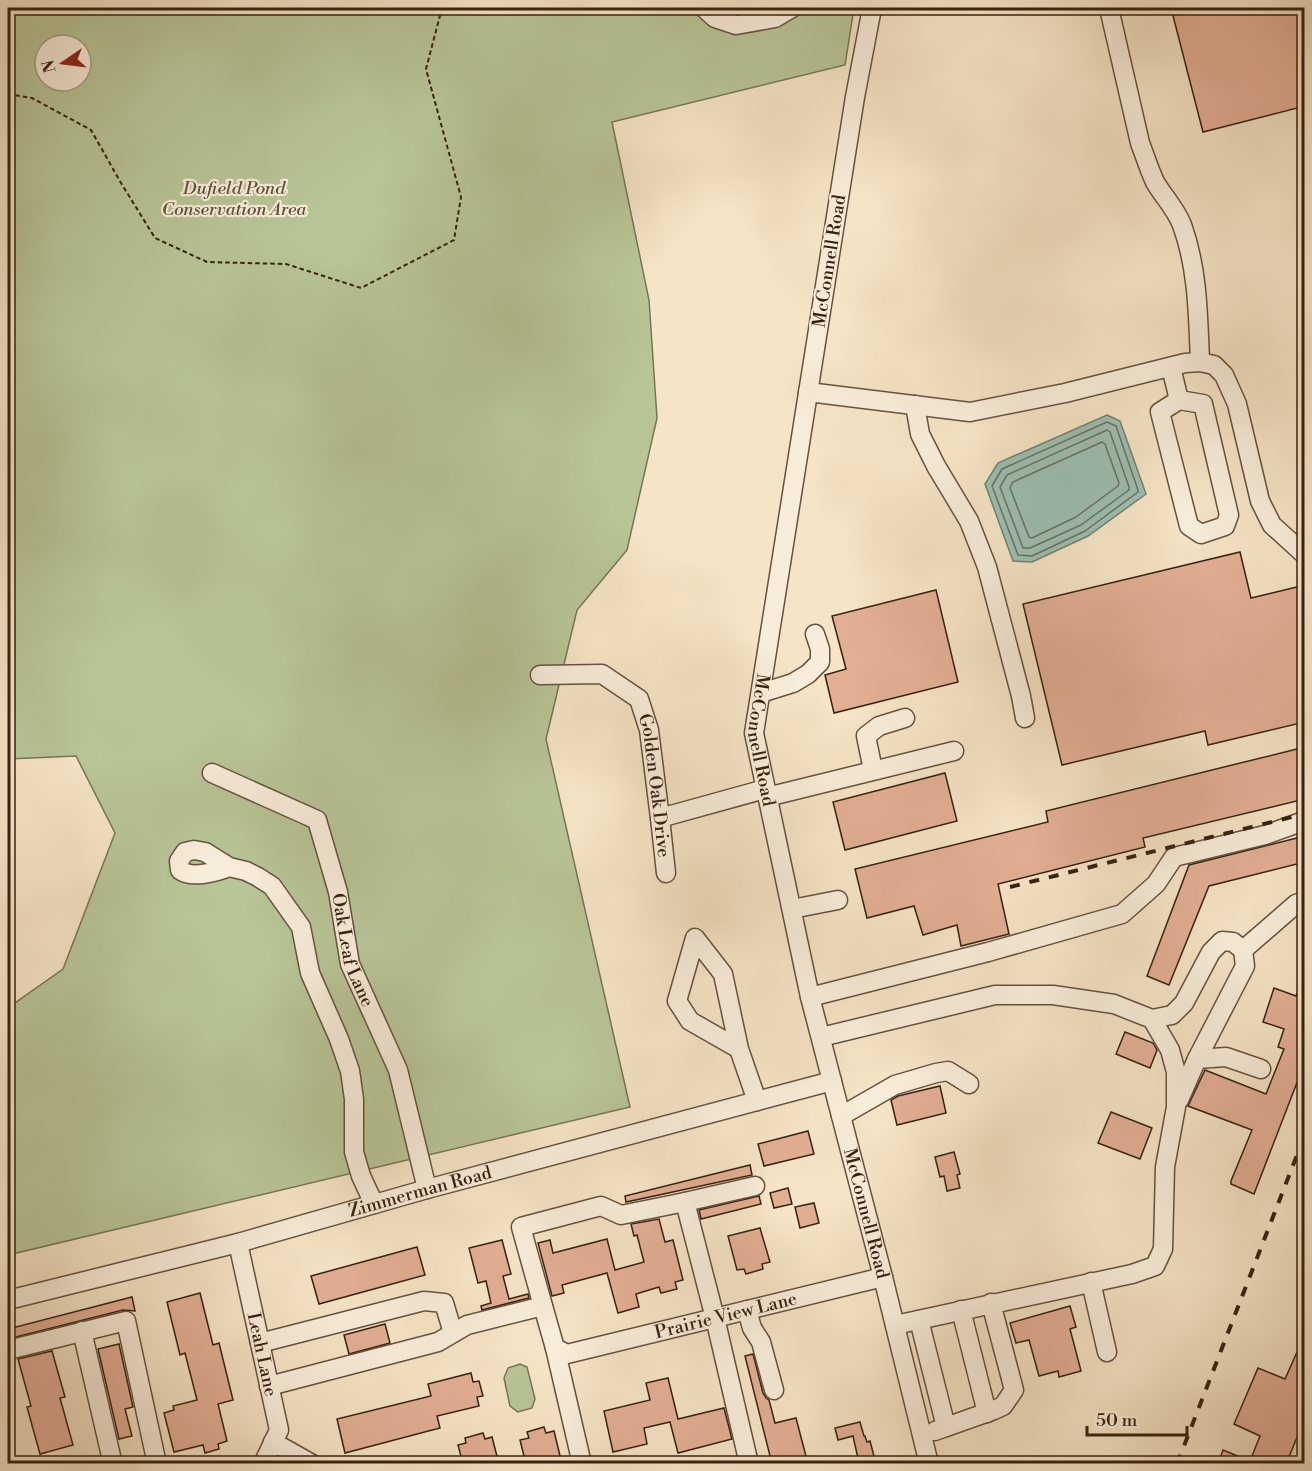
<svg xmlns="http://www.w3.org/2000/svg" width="1312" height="1471" font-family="'Libre Bodoni',serif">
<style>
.green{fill:#b8c597;stroke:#787454;stroke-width:1.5;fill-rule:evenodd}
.water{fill:#9cbfb2;stroke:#748071;stroke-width:1.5}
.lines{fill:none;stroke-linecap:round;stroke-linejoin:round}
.shore{stroke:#6a7061;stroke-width:1.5}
.building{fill:#e2ae94;stroke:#372210;stroke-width:1.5}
.minor-casing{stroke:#66523e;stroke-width:21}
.path{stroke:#372210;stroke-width:2;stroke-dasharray:4.5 3;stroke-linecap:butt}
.minor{stroke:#f8edda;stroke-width:18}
.rail{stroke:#372210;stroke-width:4;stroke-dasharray:10 10;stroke-linecap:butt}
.labels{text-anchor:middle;stroke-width:4.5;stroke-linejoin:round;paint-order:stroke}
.park-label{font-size:18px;font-style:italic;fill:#5e5338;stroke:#f8edda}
.street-label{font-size:18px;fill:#372210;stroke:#f8edda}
</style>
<rect width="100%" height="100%" fill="#f5e4c6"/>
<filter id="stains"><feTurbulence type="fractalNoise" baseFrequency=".00333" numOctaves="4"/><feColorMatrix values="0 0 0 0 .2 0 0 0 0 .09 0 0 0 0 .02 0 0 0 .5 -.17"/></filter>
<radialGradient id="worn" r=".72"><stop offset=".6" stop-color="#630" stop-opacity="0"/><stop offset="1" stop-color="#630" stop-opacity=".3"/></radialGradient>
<!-- green -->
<g class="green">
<path d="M 8,8 L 854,8 L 845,65 L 612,122 L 649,300 L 657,418 L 627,550 L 577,610 L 546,739 L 630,1107 L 8,1255 L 8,1008 L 63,969 L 115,833 L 76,756 L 8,759 ZM 45,45 L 81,45 L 81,81 L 45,81 Z"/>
<polygon points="520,1364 527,1367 535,1399 532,1408 518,1412 510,1406 504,1378 508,1368"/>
</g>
<!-- water -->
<polygon class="water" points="1107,415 1120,421 1146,494 1088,536 1032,562 1013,561 985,484 998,463"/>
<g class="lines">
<!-- shore -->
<g class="shore">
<polygon points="1107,422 1116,426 1138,490 1138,492 1085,531 1032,556 1018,555 992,486 1002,469"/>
<polygon points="1107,430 1110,432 1129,487 1129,490 1081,525 1030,548 1023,548 1000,487 1007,475"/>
<polygon points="1102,442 1105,444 1119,483 1118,486 1076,517 1032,538 1029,537 1010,488 1013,482"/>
</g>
</g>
<!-- building -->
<g class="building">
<polygon points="1171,8 1305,8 1305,106 1203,132"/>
<polygon points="1240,552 1251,598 1305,585 1305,722 1208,745 1205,731 1062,765 1023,604"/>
<polygon points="936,590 958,682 834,713 825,675 846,669 832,616"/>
<polygon points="1305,747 1305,799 1143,838 1145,847 998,884 1009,934 961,946 957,925 923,935 914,906 867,918 855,869 1048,822 1046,811"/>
<polygon points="945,773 957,821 845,850 833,802"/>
<polygon points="1305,836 1305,862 1209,886 1169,985 1147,976 1189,865"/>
<polygon points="1303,977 1305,977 1305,1051 1299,1065 1303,1067 1254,1194 1231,1184 1231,1181 1252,1130 1188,1106 1205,1070 1266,1094 1284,1049 1278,1047 1284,1029 1263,1022 1274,988 1296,996"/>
<polygon points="1125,1032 1153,1043 1157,1050 1150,1068 1116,1054"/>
<polygon points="940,1086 946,1113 897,1125 891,1100 898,1096"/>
<polygon points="1111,1112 1152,1128 1140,1159 1098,1143"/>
<polygon points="808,1131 814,1154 764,1166 758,1144"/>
<polygon points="954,1152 960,1174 957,1175 960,1188 947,1191 944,1176 940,1177 935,1157"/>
<polygon points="750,1165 752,1175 626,1202 625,1196"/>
<polygon points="788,1188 792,1204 774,1208 770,1193"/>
<polygon points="759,1196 761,1204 701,1219 699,1210"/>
<polygon points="814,1203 819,1223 800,1228 795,1207"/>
<polygon points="659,1219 665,1242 673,1240 683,1280 675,1282 677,1289 661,1293 659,1287 636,1294 639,1307 618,1313 607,1273 562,1285 564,1293 552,1296 538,1243 550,1240 553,1253 607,1239 615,1270 644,1262 637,1235 634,1236 631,1224"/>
<polygon points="760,1228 770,1262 762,1264 763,1269 746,1274 744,1269 737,1270 728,1236"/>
<polygon points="502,1240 511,1274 503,1276 509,1299 528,1294 529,1298 482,1310 481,1306 491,1303 486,1281 478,1283 469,1248"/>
<polygon points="417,1247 425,1275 319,1304 311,1276"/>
<polygon points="200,1293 213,1345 219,1343 233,1400 218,1404 227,1441 218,1444 219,1449 205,1453 203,1445 174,1452 164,1413 174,1410 173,1406 197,1400 185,1353 180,1355 167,1302"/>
<polygon points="132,1297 135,1311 123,1310 8,1339 8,1329"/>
<polygon points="1070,1306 1076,1327 1070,1329 1081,1371 1059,1377 1058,1371 1039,1376 1029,1340 1016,1343 1010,1323"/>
<polygon points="385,1324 390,1343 349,1354 344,1335"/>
<polygon points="1305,1334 1305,1418 1286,1464 1218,1464 1223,1450 1250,1461 1260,1436 1234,1424 1258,1368 1285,1379"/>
<polygon points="119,1344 133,1407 125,1409 132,1436 119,1439 98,1349"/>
<polygon points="52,1351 65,1397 60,1398 73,1445 40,1454 27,1407 31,1406 18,1359"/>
<polygon points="753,1354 763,1393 766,1398 769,1400 775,1423 796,1418 808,1464 772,1464 745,1356"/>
<polygon points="471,1373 473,1382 479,1381 483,1396 477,1397 479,1406 437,1416 440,1428 345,1453 337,1419 431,1396 428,1384"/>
<polygon points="668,1378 678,1419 724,1408 732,1439 678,1453 670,1422 644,1428 647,1444 613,1452 604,1411 650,1400 646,1383"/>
<polygon points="860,1422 864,1436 865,1436 867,1442 870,1441 875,1460 859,1463 853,1436 838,1440 835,1428"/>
<polygon points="544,1427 546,1433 554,1431 562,1464 526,1464 520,1440 529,1438 527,1432"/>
<polygon points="483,1433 485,1439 492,1437 499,1464 463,1464 458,1445 466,1443 465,1438"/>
</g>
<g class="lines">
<defs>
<g id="minor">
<polyline points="704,8 715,18 736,25 775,18 792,8"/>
<path id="s1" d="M 872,8 L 855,97 L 754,733 L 810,997 L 883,1277 L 929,1464"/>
<path d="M 1109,8 L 1140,143 C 1145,156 1149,169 1155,182 C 1163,196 1176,209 1182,225 C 1198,269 1198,315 1200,362"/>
<polyline points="1171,367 1179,400 1160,412 1189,526 1201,534 1225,526 1229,515 1203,404 1179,400"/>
<polyline points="808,392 970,412 1065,393 1185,363 1200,362 1214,365 1224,375 1237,404 1260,501 1272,525 1304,554"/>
<polyline points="915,405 920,434 936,466 969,521 987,567 1021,696 1025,718"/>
<path id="s2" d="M 540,675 L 602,674 L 639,699 L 649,730 L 660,818 L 666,873"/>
<polyline points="761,693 793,683 808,674 820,662 820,649 815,634"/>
<polyline points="873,770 866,736 879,726 905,718"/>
<path id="s3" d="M 212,773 L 317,820 L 338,892 L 350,964 L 398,1070 L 427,1189"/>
<polyline points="767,797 954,751"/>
<polyline points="660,818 765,789"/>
<path d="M 229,867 C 217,872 191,879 180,870 L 179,861 L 185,852 L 194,850 L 205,852 L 229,867 L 246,871 L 258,877 L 272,886 L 301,927 L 310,973 L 339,1039 L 350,1071 L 354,1099 L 354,1152 L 361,1176 L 374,1204"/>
<polyline points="792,909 838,900"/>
<polyline points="1243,950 1296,904 1304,901"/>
<polyline points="810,997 988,952 1122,914 1156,884 1174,857 1265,835 1304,821"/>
<polyline points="1152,1019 1172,1015 1184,1003 1211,952 1222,941 1233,942 1243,950 1245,966 1197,1059"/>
<polyline points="821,1037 995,995 1053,995 1114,1004 1152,1019 1170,1050 1176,1072 1176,1107 1165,1167 1163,1249 1155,1266 1132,1274 895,1325"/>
<polyline points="739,1049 690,1021 677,1001 695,938 723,974 739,1049 757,1101"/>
<polyline points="1179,1100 1197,1059 1226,1057 1261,1069"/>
<polyline points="841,1116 895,1085 936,1073 948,1071 969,1084"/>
<polyline points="685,1202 715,1318 749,1464"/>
<path id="s4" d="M 238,1243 L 279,1430 L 263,1464"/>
<polyline points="1091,1282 1107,1352"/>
<path id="s5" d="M 8,1300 L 238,1243 L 427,1189 L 832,1081"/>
<polyline points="543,1306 521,1227 601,1206 621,1215 685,1202 755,1186"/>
<polyline points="747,1310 752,1328 761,1342 774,1390"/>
<polyline points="961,1310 987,1413"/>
<polyline points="919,1320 946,1427 935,1431"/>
<polyline points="82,1331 111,1456 111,1464"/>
<polyline points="260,1343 424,1301 444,1303 453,1333"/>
<polyline points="555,1348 582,1464"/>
<polyline points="8,1350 126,1321 157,1464"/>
<path id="s6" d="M 269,1386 L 438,1342 L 467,1325 L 543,1306 L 555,1348 L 567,1354 L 883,1277"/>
<polyline points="946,1427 994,1410 1003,1406 1014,1390 991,1303"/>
<polyline points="273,1442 312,1464"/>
</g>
</defs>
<!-- minor casing -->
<use href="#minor" class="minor-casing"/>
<!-- path -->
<polyline class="path" points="8,94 32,98 91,130 121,183 155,238 207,262 286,264 361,288 454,240 461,197 426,69 442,8"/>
<!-- minor -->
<use href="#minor" class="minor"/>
<!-- rail -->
<g class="rail">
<polyline points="1010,887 1304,814"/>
<polyline points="1177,1464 1304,1137"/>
</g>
</g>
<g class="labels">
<!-- park labels -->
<g class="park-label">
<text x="234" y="194">Dufield Pond<tspan x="234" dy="21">Conservation Area</tspan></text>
</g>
<!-- street labels -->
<g class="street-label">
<text transform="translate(829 261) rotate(-81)" y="6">McConnell Road</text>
<text dy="6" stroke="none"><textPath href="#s1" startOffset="742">McConnell Road</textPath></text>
<text dy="6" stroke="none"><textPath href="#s2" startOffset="195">Golden Oak Drive</textPath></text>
<text dy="6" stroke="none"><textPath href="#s3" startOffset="250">Oak Leaf Lane</textPath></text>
<text dy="6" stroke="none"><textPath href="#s5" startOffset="426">Zimmerman Road</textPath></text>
<text dy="6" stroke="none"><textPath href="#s1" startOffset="1228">McConnell Road</textPath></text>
<text dy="6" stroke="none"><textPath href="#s6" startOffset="507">Prairie View Lane</textPath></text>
<text dy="6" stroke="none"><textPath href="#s4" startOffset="114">Leah Lane</textPath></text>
</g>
</g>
<!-- margin -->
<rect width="1312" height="1471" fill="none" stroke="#f5e4c6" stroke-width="30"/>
<rect x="9" y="9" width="1294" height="1453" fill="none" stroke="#372210" stroke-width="3"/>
<rect x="15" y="15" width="1282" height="1441" fill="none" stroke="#372210" stroke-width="1.5"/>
<!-- north arrow -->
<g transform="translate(63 63) rotate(256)"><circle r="28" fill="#f8edda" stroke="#ab9c89" stroke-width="1.5"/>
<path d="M0-4.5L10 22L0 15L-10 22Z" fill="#8f2418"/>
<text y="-9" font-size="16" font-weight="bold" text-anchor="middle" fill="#372210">N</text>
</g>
<!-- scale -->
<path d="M1087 1426v9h100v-9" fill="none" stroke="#372210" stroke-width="3"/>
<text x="1096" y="1426" font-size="18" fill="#372210" stroke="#f8edda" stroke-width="4.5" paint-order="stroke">50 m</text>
<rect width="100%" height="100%" filter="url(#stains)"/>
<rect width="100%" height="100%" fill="url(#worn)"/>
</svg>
